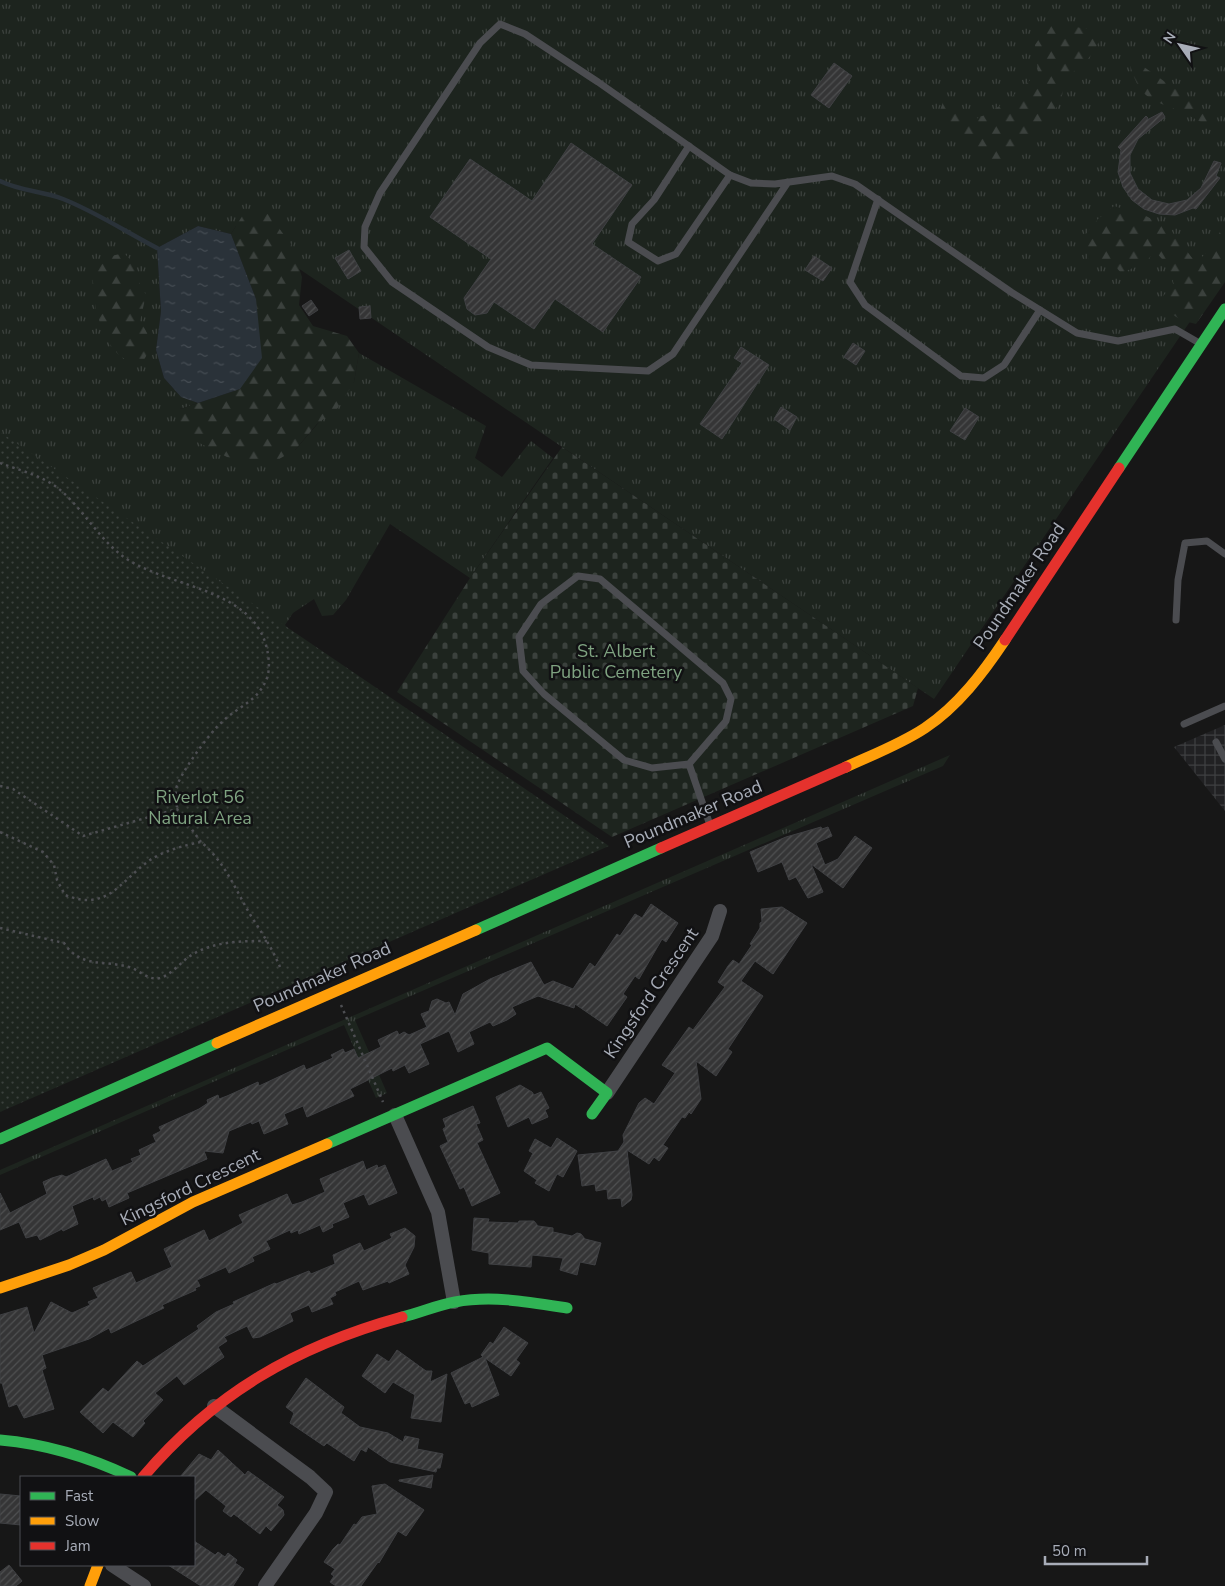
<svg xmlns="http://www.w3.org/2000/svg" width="1225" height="1586" font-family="'Nunito Sans',sans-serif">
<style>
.industrial{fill:url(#industrial-grid)}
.grass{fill:url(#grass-tufts)}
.forest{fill:url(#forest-firs)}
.cemetery{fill:url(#cemetery-stones)}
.park{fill:url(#park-dots)}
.water{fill:url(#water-ripples)}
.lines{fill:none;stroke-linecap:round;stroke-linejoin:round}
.stream{stroke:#2a3239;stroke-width:4.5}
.building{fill:url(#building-hatch);stroke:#3f4043}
.path{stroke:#4d4e52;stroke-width:2.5;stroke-dasharray:2.5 4;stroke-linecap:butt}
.lane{stroke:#4b4c50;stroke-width:7}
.street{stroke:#4b4c50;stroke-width:14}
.fast{stroke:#30b455;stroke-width:11}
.slow{stroke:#ff9f0a;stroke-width:11}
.jam{stroke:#e5322d;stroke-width:11}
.labels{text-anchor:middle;stroke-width:5;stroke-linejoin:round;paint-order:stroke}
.street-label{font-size:18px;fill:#a8adb8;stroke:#111113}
.park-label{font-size:18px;fill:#7fa381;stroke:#111113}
</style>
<defs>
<pattern id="industrial-grid" width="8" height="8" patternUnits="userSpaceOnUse" patternTransform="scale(1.25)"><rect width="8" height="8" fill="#212123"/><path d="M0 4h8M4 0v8" fill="none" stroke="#3e3f41"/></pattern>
<pattern id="grass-tufts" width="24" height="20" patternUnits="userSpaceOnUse" patternTransform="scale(1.25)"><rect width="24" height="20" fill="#1d241e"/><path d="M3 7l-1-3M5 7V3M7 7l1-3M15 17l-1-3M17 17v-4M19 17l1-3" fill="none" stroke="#3b413d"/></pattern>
<pattern id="forest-firs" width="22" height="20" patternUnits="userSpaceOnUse" patternTransform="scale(1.25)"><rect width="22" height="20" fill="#1d241e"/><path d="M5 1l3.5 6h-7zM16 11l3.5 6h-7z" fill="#3b413d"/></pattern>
<pattern id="cemetery-stones" width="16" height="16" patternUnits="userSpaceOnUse" patternTransform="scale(1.25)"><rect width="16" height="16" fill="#1d241e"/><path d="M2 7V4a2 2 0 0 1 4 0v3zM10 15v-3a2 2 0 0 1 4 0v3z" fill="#3b413d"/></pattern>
<pattern id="park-dots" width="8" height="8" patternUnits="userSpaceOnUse" patternTransform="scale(1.25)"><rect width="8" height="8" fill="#1d241e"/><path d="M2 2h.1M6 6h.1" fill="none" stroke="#3b413d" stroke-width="1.8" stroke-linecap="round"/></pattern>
<pattern id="water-ripples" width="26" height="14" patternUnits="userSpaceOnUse" patternTransform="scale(1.25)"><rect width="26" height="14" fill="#2a3239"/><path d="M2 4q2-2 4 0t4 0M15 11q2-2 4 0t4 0" fill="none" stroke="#464d54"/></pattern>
<pattern id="building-hatch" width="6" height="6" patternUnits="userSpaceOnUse" patternTransform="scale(1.25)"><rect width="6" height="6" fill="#353536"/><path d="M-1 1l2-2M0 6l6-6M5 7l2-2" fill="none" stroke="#4f5051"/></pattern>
</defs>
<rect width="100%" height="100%" fill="#171717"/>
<!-- industrial -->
<polygon class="industrial" points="1225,725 1225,811 1174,747"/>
<!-- grass -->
<g class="grass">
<polygon points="0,0 1225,0 1225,270 934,699 236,226 231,234 198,226 157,248 161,311 156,350 164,378 181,397 198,403 180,409 295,450 354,382 359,353 486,426 475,458 502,477 531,441 553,458 470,578 390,524 346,600 333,615 322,616 314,599 293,613 285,625 301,643 0,801"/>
<polygon points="950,755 943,766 355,1020 387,1093 376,1098 344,1025 0,1175 0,1170"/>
</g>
<!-- forest -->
<g class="forest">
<path d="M 1050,23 L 1102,31 C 1097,53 1084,65 1066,77 L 1061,100 L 1042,131 L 1014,161 L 992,162 L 938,116 L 943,102 L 957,107 L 976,119 C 1001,108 1019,92 1038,72 L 1035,45 Z"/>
<path d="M 1129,61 L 1144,67 L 1212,115 L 1211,127 C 1202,123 1194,118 1186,114 C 1152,98 1140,103 1129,61 Z"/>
<path d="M 1114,206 L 1144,215 L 1169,228 L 1196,263 L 1208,251 L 1225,224 L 1225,282 L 1196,324 C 1175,319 1171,316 1163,296 L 1174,285 L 1169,267 L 1155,251 L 1145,263 L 1121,273 L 1111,261 L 1089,261 L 1082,239 L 1098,219 Z"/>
<polygon points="246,210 268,214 291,244 302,277 299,305 313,326 347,336 359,353 354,382 337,409 317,424 295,450 272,463 227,457 180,433 180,409 240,389 256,299 231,234"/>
<path d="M 124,253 L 135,265 L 138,280 L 146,295 L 140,321 C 151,338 154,345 142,363 C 134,362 126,361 119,355 C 98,335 92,297 92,269 L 107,257 Z"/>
</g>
<!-- cemetery -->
<polygon class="cemetery" points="562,447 918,688 913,706 612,837 397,692 470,578"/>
<!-- park -->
<polygon class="park" points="0,432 609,846 0,1112"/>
<!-- water -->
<polygon class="water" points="198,226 231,234 256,299 262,358 240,389 198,403 181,397 164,378 156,350 161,311 157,248"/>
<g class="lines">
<!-- stream -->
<path class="stream" d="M 0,181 C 20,191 42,191 63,199 C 96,212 126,232 157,248"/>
</g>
<!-- building -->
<g class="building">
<polygon points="834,63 852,76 829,108 811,95"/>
<polygon points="1162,112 1165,117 1138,139 1130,155 1130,173 1138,189 1152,200 1169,204 1187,200 1201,188 1214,161 1221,163 1216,176 1220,178 1196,209 1193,208 1175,215 1159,214 1144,209 1132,200 1123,187 1118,172 1121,150 1118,147 1146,116 1148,118 1147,120"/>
<polygon points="571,143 632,185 592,244 641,277 603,332 555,299 534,329 494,302 487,313 475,315 467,309 464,298 491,259 430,217 470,159 532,201"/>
<polygon points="349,250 361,271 348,279 335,258"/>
<polygon points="814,256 832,268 823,281 805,270"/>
<polygon points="311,300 318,310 309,316 302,306"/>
<polygon points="370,306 371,318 360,319 359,307"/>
<polygon points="853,343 865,351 856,365 844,357"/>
<polygon points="741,347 769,365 722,439 700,424 742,363 734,358"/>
<polygon points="781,407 797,417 790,430 774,419"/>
<polygon points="965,408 979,417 965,440 950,431"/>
<polygon points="821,827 822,829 828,827 832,836 816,843 825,865 838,859 855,836 872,848 843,888 811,864 823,892 808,898 796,877 789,880 782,862 758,872 750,852 786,837"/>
<polygon points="651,904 678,923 666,942 662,939 639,979 635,976 623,994 627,997 607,1026 575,1004 574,1008 538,996 512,1007 516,1014 507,1020 493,1026 490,1022 469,1032 474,1044 458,1052 449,1031 420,1044 429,1064 409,1073 405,1065 393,1071 392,1068 350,1089 354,1096 307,1117 303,1106 284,1114 288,1124 264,1134 259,1121 252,1124 251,1122 229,1131 223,1153 204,1151 207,1159 127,1193 129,1198 109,1207 106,1199 102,1201 100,1197 94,1200 93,1197 72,1206 78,1224 63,1231 62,1229 40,1240 37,1235 26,1238 19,1222 0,1230 0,1193 10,1213 47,1194 43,1182 52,1178 62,1175 66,1177 106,1159 112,1171 133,1162 131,1159 141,1155 139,1150 156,1142 153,1135 161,1131 159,1127 199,1109 208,1103 207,1100 218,1095 219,1099 227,1096 258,1082 259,1086 304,1065 306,1070 333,1058 331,1055 343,1049 345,1053 354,1049 358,1058 381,1047 378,1040 397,1031 399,1035 404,1032 409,1035 427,1027 421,1014 429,1011 432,1001 437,999 446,1003 449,1002 455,1015 463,994 490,979 531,962 544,985 553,981 573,989 590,963 595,967 617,934 620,936 635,914 642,918"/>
<polygon points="782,907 807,923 773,974 755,961 741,981 763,996 728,1049 732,1052 716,1076 696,1061 701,1099 691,1114 689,1112 685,1118 682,1117 663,1145 668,1148 659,1161 654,1157 649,1164 627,1150 632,1195 631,1200 622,1207 621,1198 608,1199 607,1189 596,1191 595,1184 582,1186 578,1155 618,1151 624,1142 623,1135 639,1103 645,1098 654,1104 675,1073 662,1065 689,1027 693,1030 725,987 718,982 728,966 733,960 739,964 752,945 750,944 760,928 760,923 762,922 761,909"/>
<polygon points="520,1085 532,1092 534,1095 541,1092 549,1108 545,1110 548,1117 532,1124 529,1117 508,1127 496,1097"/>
<polygon points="473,1106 480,1123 476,1124 483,1140 477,1143 500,1193 472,1206 464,1187 460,1189 440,1146 448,1142 443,1129 446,1127 443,1119"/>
<polygon points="557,1138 577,1151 563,1177 557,1174 549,1191 535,1183 537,1180 524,1171 533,1153 529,1151 535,1139 551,1148"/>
<polygon points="363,1161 366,1170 377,1165 378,1168 385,1165 397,1193 369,1205 364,1194 343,1203 349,1217 332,1224 333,1227 323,1232 320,1225 299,1234 298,1230 291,1233 290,1230 266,1241 270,1249 252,1257 254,1261 229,1273 226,1267 197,1280 200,1286 195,1288 196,1290 162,1305 164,1308 111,1333 109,1328 89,1339 42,1355 46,1368 42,1370 54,1409 24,1418 17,1404 9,1407 2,1383 0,1383 0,1315 27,1307 34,1333 51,1302 72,1313 90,1305 88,1302 98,1298 93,1288 131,1272 136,1283 172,1267 164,1249 204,1230 209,1241 243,1223 239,1215 287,1194 292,1205 302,1202 325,1192 320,1179"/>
<polygon points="474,1218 489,1219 488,1222 518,1223 519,1221 534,1221 538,1226 553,1228 553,1232 572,1236 577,1233 581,1234 585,1239 601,1243 595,1265 580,1262 577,1275 560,1270 563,1258 532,1255 531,1267 489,1264 489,1253 472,1250"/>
<polygon points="405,1228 415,1236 414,1247 405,1265 409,1274 389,1283 388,1281 363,1290 359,1281 335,1292 336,1295 330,1298 333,1304 312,1312 309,1305 290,1313 293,1321 260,1337 253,1338 247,1326 224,1337 227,1341 218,1347 224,1357 184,1385 177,1376 155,1393 163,1400 143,1421 145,1423 133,1437 113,1422 103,1433 80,1412 103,1388 108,1392 137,1361 143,1366 199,1329 197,1326 216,1312 234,1304 233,1302 275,1283 276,1284 309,1271 311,1274 335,1264 333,1255 360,1243 364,1251 392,1238 390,1234"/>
<polygon points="504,1327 528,1343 516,1360 520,1363 511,1376 485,1358 499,1395 472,1407 470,1402 465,1404 451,1373 483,1357 481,1355 490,1342 493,1344"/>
<polygon points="397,1350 426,1371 432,1371 430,1382 447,1374 441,1422 411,1418 415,1395 393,1382 385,1393 362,1376 377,1354 389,1362"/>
<polygon points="306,1378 344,1407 341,1413 360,1427 388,1433 403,1442 405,1436 419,1439 417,1449 443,1454 440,1468 437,1468 436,1472 390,1462 368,1447 366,1452 361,1449 354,1461 327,1443 324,1446 290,1423 294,1413 286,1407"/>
<polygon points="218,1450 245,1475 248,1471 284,1497 277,1505 283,1510 284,1515 271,1531 266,1526 260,1534 234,1514 231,1517 223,1511 226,1506 206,1490 194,1501 194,1477 180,1477 199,1454 211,1460"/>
<polygon points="433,1475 431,1488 399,1481 399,1480"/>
<polygon points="385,1484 424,1510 406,1536 398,1531 379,1563 378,1562 361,1586 336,1586 330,1582 334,1576 331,1574 335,1569 324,1562 333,1549 338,1544 340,1545 354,1524 356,1525 362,1517 377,1514 372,1486"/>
<polygon points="0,1494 21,1496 21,1525 0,1523"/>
<polygon points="194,1541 215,1555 218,1552 225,1557 228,1553 237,1560 235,1563 244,1569 233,1586 201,1586 168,1565 194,1565"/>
<polygon points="9,1565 22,1581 16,1586 0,1586 0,1572"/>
</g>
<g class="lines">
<!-- path -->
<g class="path">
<path d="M 0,463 C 19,470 43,476 59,489 C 82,508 97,536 121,555 C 164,588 253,586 267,649 C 269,658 270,669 267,678 C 258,702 238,706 222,722 C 211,731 177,777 176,790 C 175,796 177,803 177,809"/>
<polyline points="0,786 13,789 83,836 177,809 201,842"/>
<path d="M 0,832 L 43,852 L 54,865 L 57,880 L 65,895 C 108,912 119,882 150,860 C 164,851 185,845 201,842 C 225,862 235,889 251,916 C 262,933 272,948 280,967"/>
<path d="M 0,928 L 64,943 C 80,968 104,960 129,967 C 140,970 148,981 160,978 C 171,975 181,962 190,956 C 213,941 242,941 268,941"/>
<polyline points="341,1005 383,1102"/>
</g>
<!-- lane -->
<g class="lane">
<polyline points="689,146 654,200 632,224 628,242 658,261 676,254 730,175"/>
<polyline points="788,182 673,354 648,371 531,365 488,347 392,282 364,247 365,227 380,193 480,43 500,24 525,34 598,82 730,175 751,183 775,184 832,176 855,184 1011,292 1077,333 1118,341 1175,329 1201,344"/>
<polyline points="878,199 850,282 865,305 961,376 984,378 1004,365 1040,310"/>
<polyline points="1176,620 1178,580 1185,543 1207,541 1225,554"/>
<polyline points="1184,724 1225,706"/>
<polyline points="1216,742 1225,759"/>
<polyline points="689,764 652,768 624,760 544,694 523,671 519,637 541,604 578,576 600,579 723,683 731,699 726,721 689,764 710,825"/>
</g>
<!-- street -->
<g class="street">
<polyline points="607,1093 712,936 720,911"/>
<polyline points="395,1115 438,1212 454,1302"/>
<polyline points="214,1406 310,1477 326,1492 316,1513 265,1586"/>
<polyline points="112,1565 144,1586"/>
</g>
<!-- fast -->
<g class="fast">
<polyline points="1119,468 1225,309"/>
<polyline points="476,930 661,848"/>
<polyline points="0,1139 217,1043"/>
<polyline points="327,1144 547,1048 607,1093 592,1114"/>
<path d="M 402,1317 C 420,1313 437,1305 455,1302 C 492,1295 530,1302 567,1308"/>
<path d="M 0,1440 C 46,1444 89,1457 131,1477"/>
</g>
<!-- slow -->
<g class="slow">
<path d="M 846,767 C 872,755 901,744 925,728 C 958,706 983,673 1005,640"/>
<polyline points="217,1043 476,930"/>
<polyline points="0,1288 69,1265 104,1250 193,1202 327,1144"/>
<polyline points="90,1586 98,1565"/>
</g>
<!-- jam -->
<g class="jam">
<polyline points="1005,640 1119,468"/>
<polyline points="661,848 846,767"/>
<path d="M 143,1477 C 214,1393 297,1346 402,1317"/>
</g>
</g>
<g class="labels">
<!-- street labels -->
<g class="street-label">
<text transform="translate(1019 586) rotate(-56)" y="6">Poundmaker Road</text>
<text transform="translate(693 814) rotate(-23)" y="6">Poundmaker Road</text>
<text transform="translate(322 977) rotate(-24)" y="6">Poundmaker Road</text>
<text transform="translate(651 993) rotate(-56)" y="6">Kingsford Crescent</text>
<text transform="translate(190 1187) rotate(-26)" y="6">Kingsford Crescent</text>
</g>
<!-- park labels -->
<g class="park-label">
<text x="616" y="657">St. Albert<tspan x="616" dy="21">Public Cemetery</tspan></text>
<text x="200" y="803">Riverlot 56<tspan x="200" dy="21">Natural Area</tspan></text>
</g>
</g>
<!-- legend -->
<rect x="20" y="1476" width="175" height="90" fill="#111113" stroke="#4d4f55"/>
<rect x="30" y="1492" width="25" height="8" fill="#30b455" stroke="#4d4f55"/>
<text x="65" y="1501" font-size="15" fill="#a8adb8">Fast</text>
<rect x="30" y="1517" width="25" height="8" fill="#ff9f0a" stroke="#4d4f55"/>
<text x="65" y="1526" font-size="15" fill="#a8adb8">Slow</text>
<rect x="30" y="1542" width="25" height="8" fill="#e5322d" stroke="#4d4f55"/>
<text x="65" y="1551" font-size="15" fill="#a8adb8">Jam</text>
<!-- north arrow -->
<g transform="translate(1180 45) rotate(304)" stroke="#111113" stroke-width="4" paint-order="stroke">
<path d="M0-4L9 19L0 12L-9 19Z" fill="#a8adb8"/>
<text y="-8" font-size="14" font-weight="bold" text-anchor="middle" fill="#a8adb8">N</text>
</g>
<!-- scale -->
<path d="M1045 1556v8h102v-8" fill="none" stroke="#a8adb8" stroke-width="2.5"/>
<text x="1052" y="1556" font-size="15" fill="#a8adb8" stroke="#111113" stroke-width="4" paint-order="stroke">50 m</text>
</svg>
